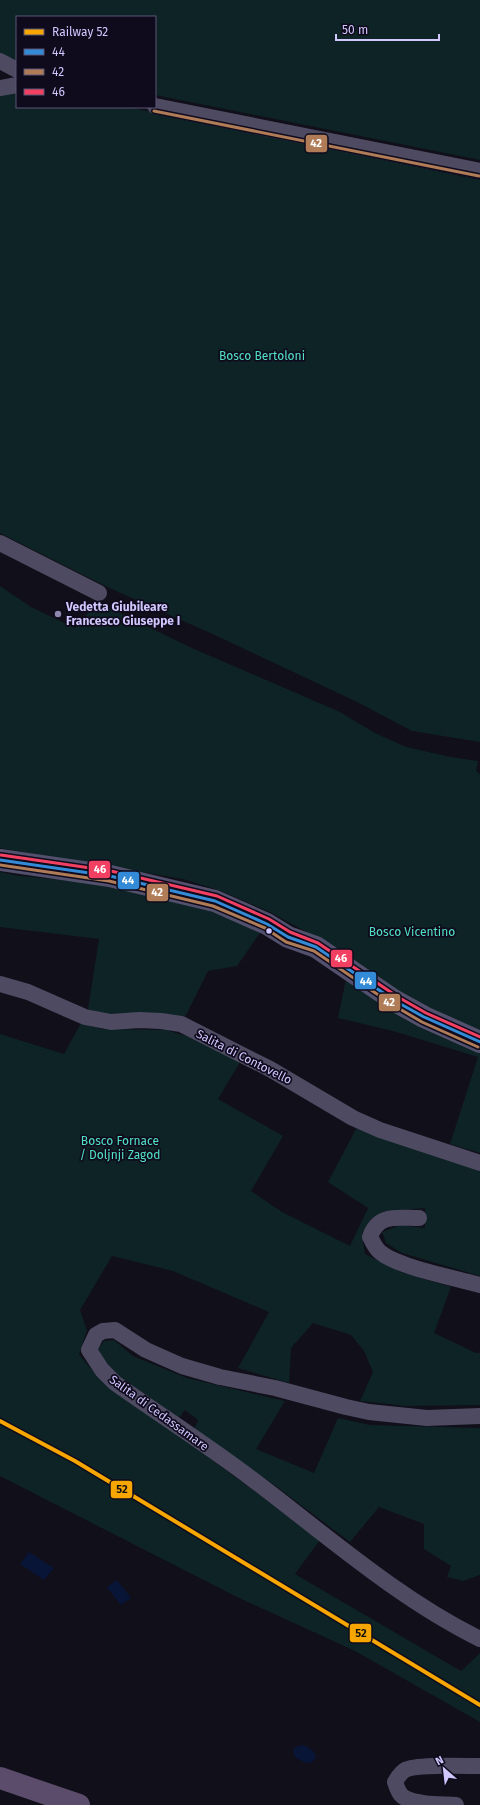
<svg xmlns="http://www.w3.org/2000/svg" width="480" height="1805" font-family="'Fira Sans',sans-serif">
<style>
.green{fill:#0e2325}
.water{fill:#081537}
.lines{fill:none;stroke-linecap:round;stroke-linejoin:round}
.minor{stroke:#4d4a62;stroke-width:16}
.secondary{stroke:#52506d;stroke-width:22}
.primary{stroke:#5b4c6c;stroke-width:22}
.bus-1-casing{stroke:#0f0b1d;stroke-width:6}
.bus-2-casing{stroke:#0f0b1d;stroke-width:6}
.bus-3-casing{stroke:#0f0b1d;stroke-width:6}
.bus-1{stroke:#338bd7;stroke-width:3}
.bus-2{stroke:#b07c57;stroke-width:3}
.bus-3{stroke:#f24062;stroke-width:3}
.rail-1-casing{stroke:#0f0b1d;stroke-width:7}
.rail-1{stroke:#f7a600;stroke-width:4}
.poi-dot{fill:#8e87ae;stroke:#0f0b1d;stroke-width:1.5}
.bus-dot{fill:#d1c7ff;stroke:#0f0b1d;stroke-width:1.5}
.labels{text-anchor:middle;stroke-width:3.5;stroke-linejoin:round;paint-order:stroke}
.park-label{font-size:12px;fill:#51e1c6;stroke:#0f0b1d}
.poi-label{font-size:12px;font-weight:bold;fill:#d1c7ff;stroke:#0f0b1d;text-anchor:start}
.street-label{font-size:12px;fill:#d1c7ff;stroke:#0f0b1d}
.line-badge{stroke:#0f0b1d;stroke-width:1.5}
.badge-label{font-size:11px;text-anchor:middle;font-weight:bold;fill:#fff}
.pale-badge-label{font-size:11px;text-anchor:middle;font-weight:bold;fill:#111}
</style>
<rect width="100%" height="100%" fill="#110f19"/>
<!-- green -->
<g class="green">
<polygon points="0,0 480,0 480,160 155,95 155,17 17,17 17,63 0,53"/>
<polygon points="17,89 17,107 128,107 480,180 480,742 412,731 357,702 219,637 105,586 0,533 0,92"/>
<polygon points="0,586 31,607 75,628 97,602 192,648 340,712 375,733 406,747 451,757 478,761 476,771 480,774 480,1032 437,1014 389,987 312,935 270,912 221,891 183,879 0,848"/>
<polygon points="0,872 20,876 95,883 209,908 260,933 237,966 208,971 185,1017 159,1013 108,1016 88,1009 99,939 0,927"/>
<polygon points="346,979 480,1052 480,1153 450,1144 478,1057 393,1031 338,1018"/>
<polygon points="81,1023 102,1029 166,1030 189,1037 240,1062 218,1099 283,1136 251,1191 282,1212 350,1246 368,1208 328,1182 357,1127 480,1171 480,1276 402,1253 386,1243 382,1232 400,1225 425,1228 425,1208 383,1212 371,1219 362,1235 365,1254 401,1272 451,1287 434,1333 476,1353 480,1353 480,1405 406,1406 360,1401 373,1372 364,1351 351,1335 313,1323 291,1348 289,1383 238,1368 269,1312 173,1271 112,1256 80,1310 87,1330 79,1355 95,1373 320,1540 295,1574 461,1671 480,1653 480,1722 355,1651 237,1597 0,1476 0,1034 64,1054"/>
<path d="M 114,1340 L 133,1356 L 187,1378 L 285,1401 L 256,1449 L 314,1473 L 338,1418 L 370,1425 L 480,1428 L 480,1575 L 463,1581 L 447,1577 L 451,1566 L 424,1549 L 424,1524 L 379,1507 L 350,1542 L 273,1484 L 194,1429 L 198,1420 L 185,1410 L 179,1418 C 150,1399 113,1381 98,1349 L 104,1341 Z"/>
</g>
<!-- water -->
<g class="water">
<polygon points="29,1552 54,1568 44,1580 20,1564"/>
<polygon points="117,1580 131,1598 121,1605 107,1587"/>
<path d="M 301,1745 C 308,1746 315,1750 316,1758 L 312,1762 L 306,1763 L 296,1758 L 293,1752 L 294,1748 Z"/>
</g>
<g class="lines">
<!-- minor -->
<g class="minor">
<polyline points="0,61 17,70"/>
<polyline points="0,88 17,85"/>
<polyline points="155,106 480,171"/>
<polyline points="0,543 99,593"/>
<polyline points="0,984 28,992 85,1017 111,1022 139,1020 161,1021 181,1024 270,1069 353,1118 380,1130 480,1163"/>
<path d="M 419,1218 C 398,1218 378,1213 370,1237 C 373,1242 375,1248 380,1252 C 397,1267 456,1278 480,1285"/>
<path d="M 480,1416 L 427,1418 L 369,1412 L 346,1407 L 275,1388 L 220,1377 L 182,1366 L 146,1350 L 115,1330 L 103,1331 L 96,1335 L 89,1350 L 102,1370 L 115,1383 C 160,1415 207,1445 252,1479 C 325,1534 397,1598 480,1639"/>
<path d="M 456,1805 C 440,1804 419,1805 405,1798 C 399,1795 397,1788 395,1782 C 398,1777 400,1773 405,1770 C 416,1764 464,1766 480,1766"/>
</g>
<!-- secondary -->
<polyline class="secondary" points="0,860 110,876 215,901 267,924 288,937 316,947 395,1001 424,1017 480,1042"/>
<!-- primary -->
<polyline class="primary" points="0,1778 79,1805"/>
<defs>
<polyline id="bus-1" points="0,860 110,876 215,901 267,924 288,937 316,947 395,1001 424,1017 480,1042"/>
<g id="bus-2">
<polyline points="154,111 479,176"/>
<polyline points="0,865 109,881 213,906 265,928 286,942 314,951 393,1005 422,1022 478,1047"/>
</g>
<polyline id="bus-3" points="1,855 111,871 217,896 269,919 290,932 318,943 398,997 426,1013 480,1037"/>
</defs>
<!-- bus-1 casing -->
<use href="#bus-1" class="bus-1-casing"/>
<!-- bus-2 casing -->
<use href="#bus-2" class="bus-2-casing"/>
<!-- bus-3 casing -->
<use href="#bus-3" class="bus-3-casing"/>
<!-- bus-1 -->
<use href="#bus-1" class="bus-1"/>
<!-- bus-2 -->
<use href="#bus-2" class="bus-2"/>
<!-- bus-3 -->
<use href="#bus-3" class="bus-3"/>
<defs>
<polyline id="rail-1" points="0,1421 75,1461 480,1705"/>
</defs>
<!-- rail-1 casing -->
<use href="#rail-1" class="rail-1-casing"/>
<!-- rail-1 -->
<use href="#rail-1" class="rail-1"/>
</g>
<!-- markers -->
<circle class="poi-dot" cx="58" cy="614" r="4"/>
<circle class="bus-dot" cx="269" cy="931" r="3.5"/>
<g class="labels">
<!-- park labels -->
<g class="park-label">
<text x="262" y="360">Bosco Bertoloni</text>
<text x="412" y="936">Bosco Vicentino</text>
<text x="120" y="1145">Bosco Fornace<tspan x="120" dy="14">/ Doljnji Zagod</tspan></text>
</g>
<!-- poi labels -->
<g class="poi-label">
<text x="66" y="611">Vedetta Giubileare<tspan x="66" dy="14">Francesco Giuseppe I</tspan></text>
</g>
<!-- street labels -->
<g class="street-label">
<text transform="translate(244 1057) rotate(27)" y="4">Salita di Contovello</text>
<text transform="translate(159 1413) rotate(36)" y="4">Salita di Cedassamare</text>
</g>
</g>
<g class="line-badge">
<rect x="305" y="134" width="23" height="19" rx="4" fill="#b07c57"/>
<rect x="88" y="860" width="23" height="19" rx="4" fill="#f24062"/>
<rect x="117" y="871" width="23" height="19" rx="4" fill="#338bd7"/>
<rect x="146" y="883" width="23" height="19" rx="4" fill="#b07c57"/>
<rect x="330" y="949" width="23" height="19" rx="4" fill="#f24062"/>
<rect x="354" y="971" width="23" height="19" rx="4" fill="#338bd7"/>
<rect x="378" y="993" width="23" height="19" rx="4" fill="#b07c57"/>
<rect x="110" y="1480" width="23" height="19" rx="4" fill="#f7a600"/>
<rect x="349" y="1623" width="23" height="20" rx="4" fill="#f7a600"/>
</g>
<g class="badge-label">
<text x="316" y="147">42</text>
<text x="100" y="873">46</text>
<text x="128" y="884">44</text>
<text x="157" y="896">42</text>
<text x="341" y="962">46</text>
<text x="366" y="985">44</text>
<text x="389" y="1006">42</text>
</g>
<g class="pale-badge-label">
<text x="122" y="1493">52</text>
<text x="361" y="1637">52</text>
</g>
<!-- legend -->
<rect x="16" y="16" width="140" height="92" fill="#0f0b1d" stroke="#5d5677"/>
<rect x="24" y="29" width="20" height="6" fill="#f7a600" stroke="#5d5677"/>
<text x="52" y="36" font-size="12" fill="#d1c7ff">Railway 52</text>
<rect x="24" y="49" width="20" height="6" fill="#338bd7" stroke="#5d5677"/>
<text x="52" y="56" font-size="12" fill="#d1c7ff">44</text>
<rect x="24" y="69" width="20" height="6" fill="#b07c57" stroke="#5d5677"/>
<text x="52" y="76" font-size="12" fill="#d1c7ff">42</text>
<rect x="24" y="89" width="20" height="6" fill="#f24062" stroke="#5d5677"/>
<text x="52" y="96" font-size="12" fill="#d1c7ff">46</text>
<!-- north arrow -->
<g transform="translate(444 1769) rotate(332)" stroke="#0f0b1d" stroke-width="3" paint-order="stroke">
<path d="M0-3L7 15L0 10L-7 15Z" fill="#d1c7ff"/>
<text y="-6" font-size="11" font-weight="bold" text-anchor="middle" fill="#d1c7ff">N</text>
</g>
<!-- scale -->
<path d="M336 34v6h103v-6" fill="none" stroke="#d1c7ff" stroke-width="2"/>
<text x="342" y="34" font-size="12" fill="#d1c7ff" stroke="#0f0b1d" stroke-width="3" paint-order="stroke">50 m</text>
</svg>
